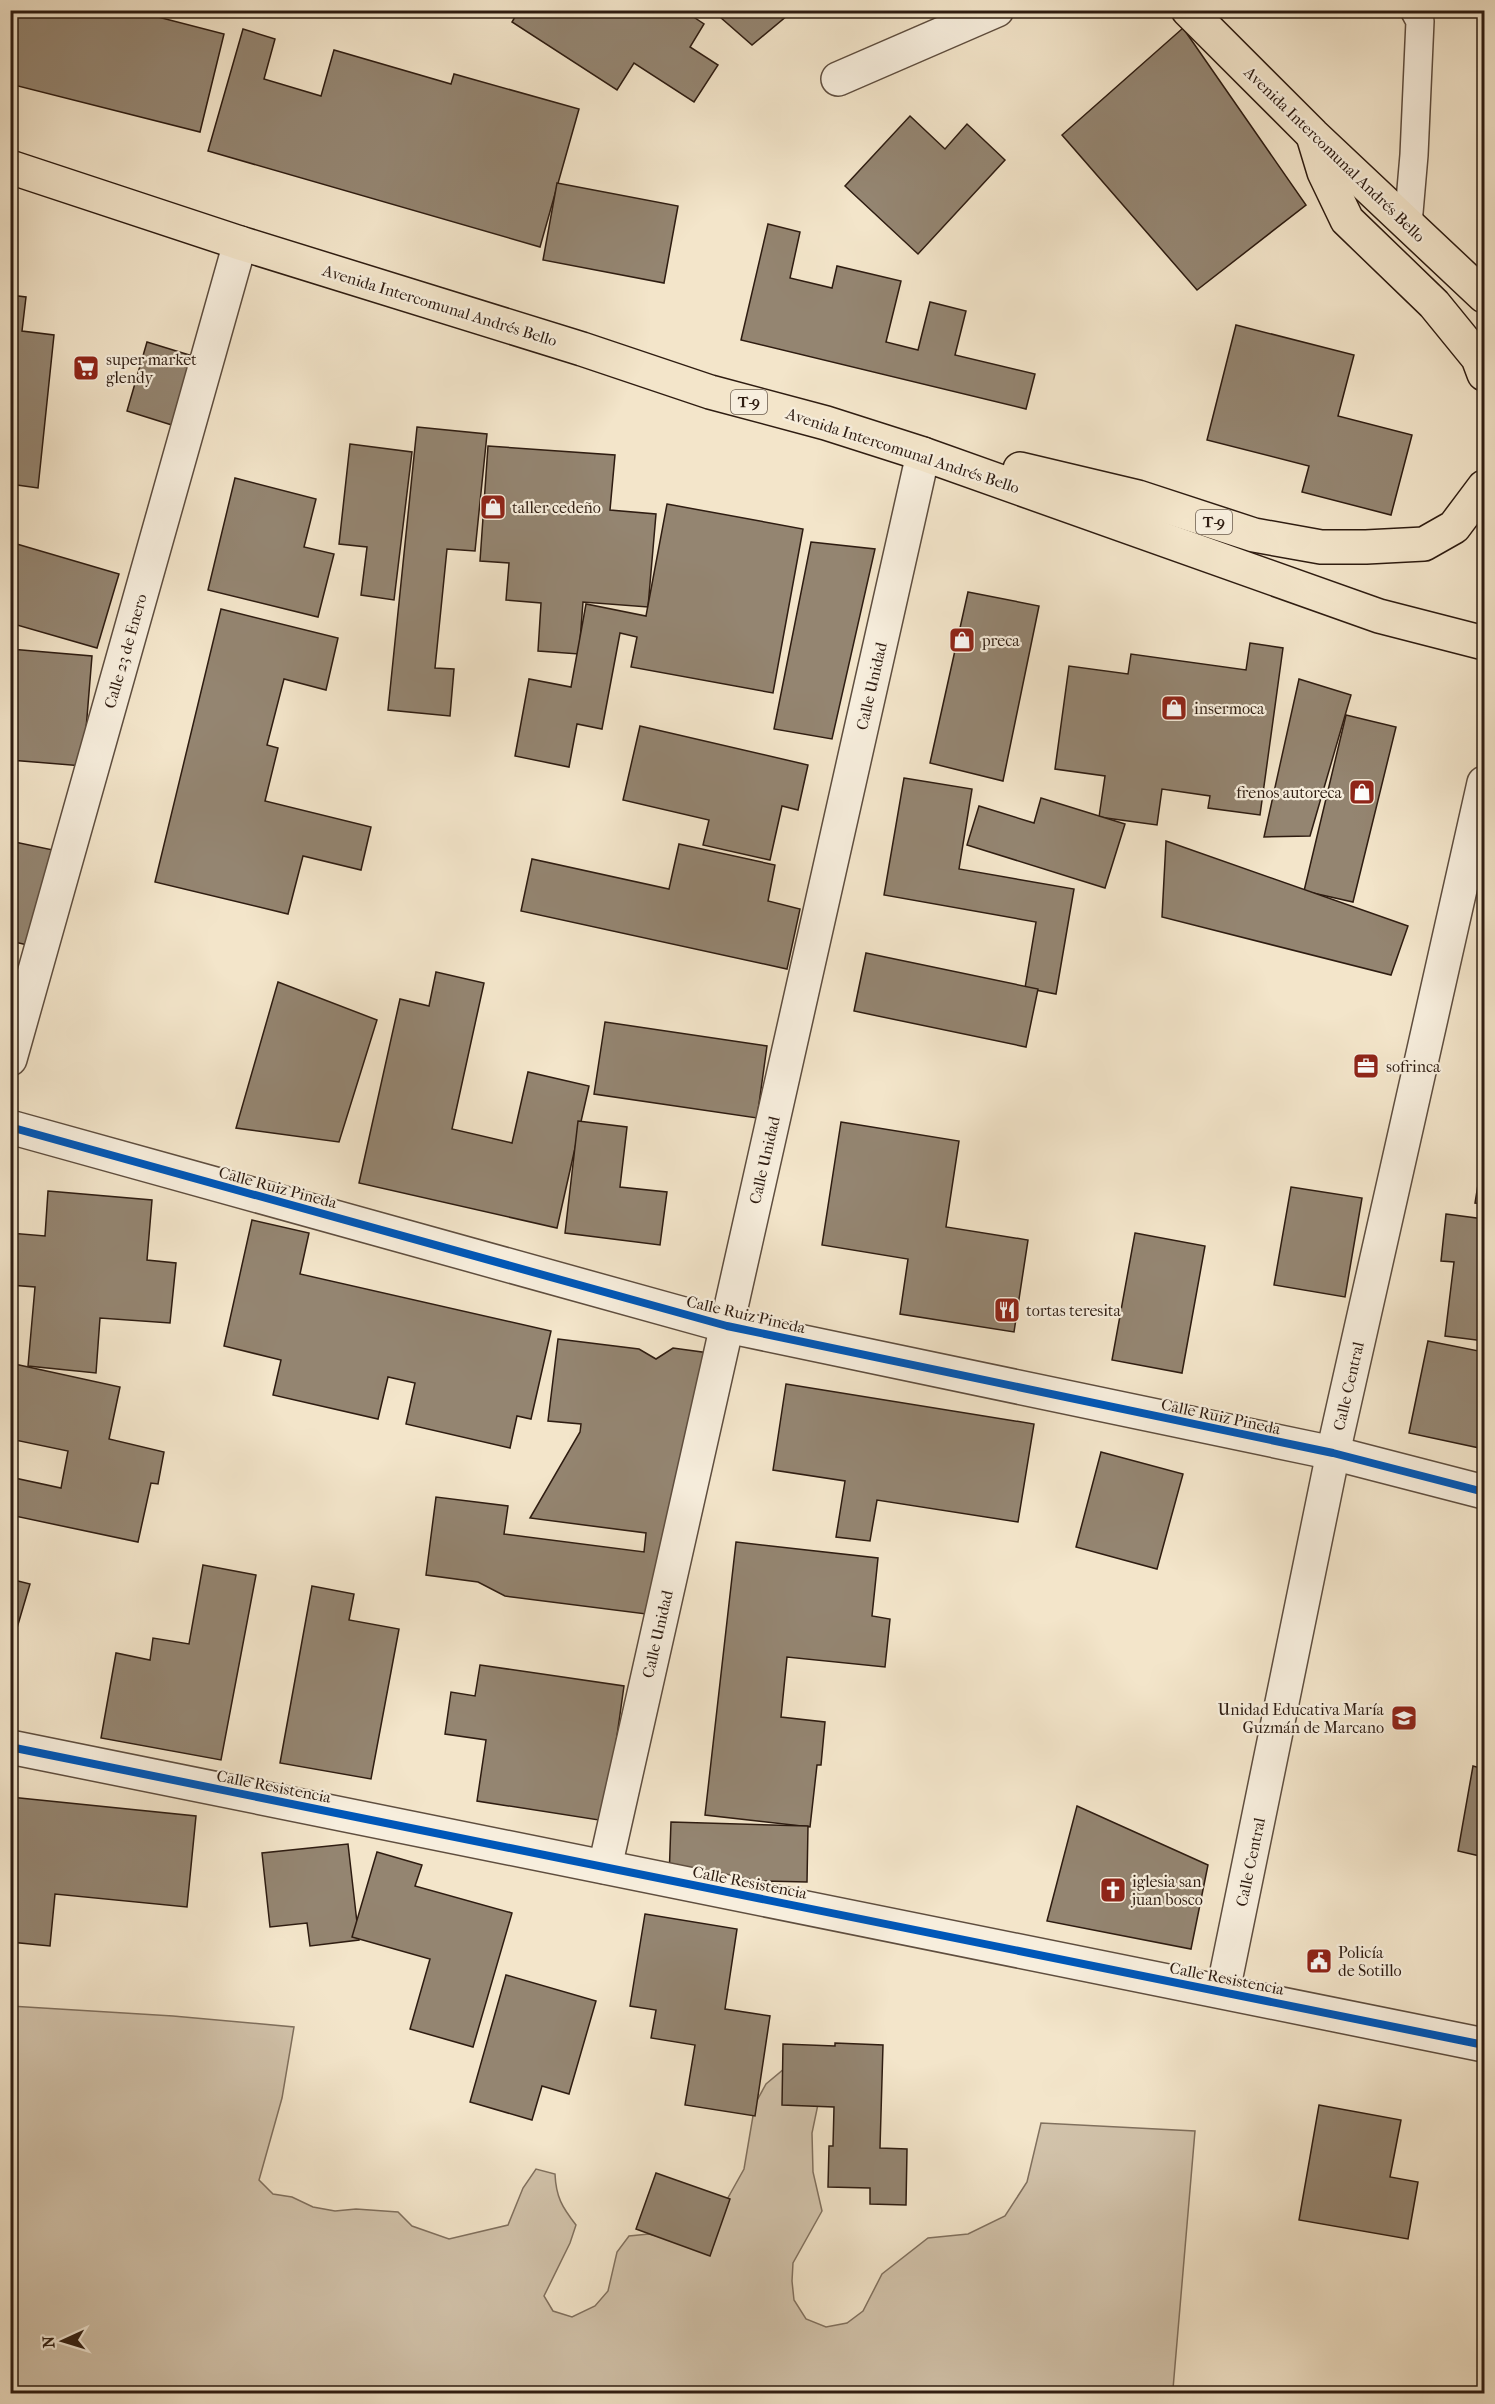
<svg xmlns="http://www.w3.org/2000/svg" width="1495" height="2404" font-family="'IM FELL French Canon',serif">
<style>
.green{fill:#d2c3ab;stroke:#80705e;stroke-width:1.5}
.building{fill:#948571;stroke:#2e1c11;stroke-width:1.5}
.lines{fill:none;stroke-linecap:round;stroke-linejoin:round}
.service-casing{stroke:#5f4e3f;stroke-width:30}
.minor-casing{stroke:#5f4e3f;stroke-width:36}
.trunk-casing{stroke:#2e1c11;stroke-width:36}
.service{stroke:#f7eedd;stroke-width:27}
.minor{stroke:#f7eedd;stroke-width:33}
.trunk{stroke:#f3e5ca;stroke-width:33}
.cycleway-casing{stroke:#f7eedd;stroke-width:11}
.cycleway{stroke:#0057b8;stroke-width:8}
.labels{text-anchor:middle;stroke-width:4.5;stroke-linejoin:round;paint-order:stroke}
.shield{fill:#f7eedd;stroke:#6a5b4e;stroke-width:1.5}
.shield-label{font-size:15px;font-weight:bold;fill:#2e1c11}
.street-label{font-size:16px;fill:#2e1c11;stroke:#f7eedd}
.poi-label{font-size:16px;fill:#2e1c11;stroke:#f7eedd;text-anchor:start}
</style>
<rect width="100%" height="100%" fill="#f3e5ca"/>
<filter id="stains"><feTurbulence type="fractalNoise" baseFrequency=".00333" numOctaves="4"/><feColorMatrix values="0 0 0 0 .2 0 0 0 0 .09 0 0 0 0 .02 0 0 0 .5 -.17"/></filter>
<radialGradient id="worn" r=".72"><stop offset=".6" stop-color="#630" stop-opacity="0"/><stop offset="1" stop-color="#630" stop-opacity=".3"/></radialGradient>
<!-- green -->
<path class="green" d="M 10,2006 L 173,2016 L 294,2027 L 282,2098 L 259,2180 L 273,2194 L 292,2197 L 313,2207 L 335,2211 L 356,2209 L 398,2212 L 412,2226 L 449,2239 L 508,2225 L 523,2188 L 536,2169 L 555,2174 C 556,2197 562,2207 576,2225 L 570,2243 L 544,2296 L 553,2311 L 572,2317 L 595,2306 L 608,2291 L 617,2252 L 629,2236 L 649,2234 L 668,2239 L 725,2203 L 744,2169 L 755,2104 L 766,2084 L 784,2069 L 821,2090 L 812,2133 L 813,2172 L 822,2211 L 793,2263 L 792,2281 L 794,2300 L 806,2319 L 826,2327 L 847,2323 L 863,2311 L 882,2274 L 928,2238 L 968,2234 L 1005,2216 L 1027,2182 L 1041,2123 L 1195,2131 L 1173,2389 L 1196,2393 L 11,2393 Z"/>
<!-- building -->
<g class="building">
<polygon points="10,10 131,10 224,34 200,132 10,84"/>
<polygon points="519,10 683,10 704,24 690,47 718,65 694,102 634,63 617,90 512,22"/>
<polygon points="712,10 794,10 752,45"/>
<polygon points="1183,28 1306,205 1197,290 1062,135"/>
<polygon points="243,29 275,39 264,79 321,96 334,50 451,84 454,74 579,109 540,247 208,151"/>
<polygon points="910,116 945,149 967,124 1005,160 918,254 845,186"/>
<polygon points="557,183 678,206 664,283 543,260"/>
<polygon points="768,224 800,232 790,278 832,288 837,266 901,281 886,342 918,350 930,302 966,311 955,355 1035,374 1026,409 741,340"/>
<polygon points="10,295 26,297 22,331 54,335 38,488 10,484"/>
<polygon points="1236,325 1354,355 1338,416 1412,435 1391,515 1302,492 1309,466 1207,440"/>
<polygon points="147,342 196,357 175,426 127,411"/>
<polygon points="417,427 487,434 475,551 447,549 435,668 454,669 450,716 388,710"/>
<polygon points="350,444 412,452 394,600 361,595 367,547 339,544"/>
<polygon points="488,446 615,455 610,510 656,514 648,607 583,602 579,654 538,651 541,603 506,600 509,563 480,561"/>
<polygon points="235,478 316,499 304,547 334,554 318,617 208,590"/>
<polygon points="667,504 803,529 773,693 631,667 637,637 620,633 602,729 577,724 569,767 515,756 529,679 571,687 586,604 646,616"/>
<polygon points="10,542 119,574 97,648 10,623"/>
<polygon points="811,542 875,549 832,739 774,729"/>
<polygon points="968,592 1039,606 1003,781 930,763"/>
<polygon points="221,609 338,638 326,690 284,679 267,745 278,748 265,801 371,827 361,870 303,856 288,914 155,882"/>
<polygon points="1250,643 1283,648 1260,815 1208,808 1210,796 1162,789 1157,825 1099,817 1105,776 1055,769 1069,666 1128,674 1131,654 1246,670"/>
<polygon points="10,649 92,656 83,766 10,760"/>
<polygon points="1299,679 1351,695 1310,836 1264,837"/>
<polygon points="1346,715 1396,727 1353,902 1304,891"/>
<polygon points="640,726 808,765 798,810 782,806 770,860 703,845 709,820 623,800"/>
<polygon points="904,778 972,789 959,869 1074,889 1056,994 1025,988 1036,922 884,895"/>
<polygon points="1041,798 1125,824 1105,888 967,845 979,806 1034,823"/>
<polygon points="10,841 53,850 32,946 10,941"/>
<polygon points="1166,841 1408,926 1391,975 1162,917"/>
<polygon points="679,844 775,865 768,901 800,909 787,969 521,911 532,859 669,889"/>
<polygon points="866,953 1038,989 1026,1047 854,1011"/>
<polygon points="436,972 484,983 452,1129 512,1143 528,1072 589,1086 557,1228 359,1183 400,999 429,1006"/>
<polygon points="278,982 377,1020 339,1142 236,1128"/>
<polygon points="605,1022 767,1046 757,1118 594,1094"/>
<polygon points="578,1121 627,1127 620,1187 667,1192 660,1245 565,1233"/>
<polygon points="841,1122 959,1141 946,1227 1028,1240 1014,1332 900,1314 908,1259 822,1245"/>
<polygon points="1484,1148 1484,1204 1475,1203"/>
<polygon points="1291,1187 1362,1198 1345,1297 1274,1285"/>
<polygon points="48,1191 152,1200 147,1260 176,1263 170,1323 100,1318 96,1373 28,1366 35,1287 10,1285 10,1233 45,1236"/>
<polygon points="1446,1214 1484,1219 1484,1341 1445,1336 1454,1262 1441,1261"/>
<polygon points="252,1220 309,1233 300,1274 551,1331 531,1419 517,1416 510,1448 406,1424 415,1383 388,1377 378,1419 273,1395 281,1360 224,1346"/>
<polygon points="1135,1233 1205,1246 1182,1373 1112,1360"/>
<polygon points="558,1339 639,1349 656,1359 673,1348 709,1353 654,1615 505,1596 478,1582 426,1575 436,1497 508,1506 504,1534 644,1552 646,1533 530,1518 580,1432 581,1424 548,1421"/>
<polygon points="1428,1341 1484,1352 1484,1449 1409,1433"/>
<polygon points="10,1363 120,1387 109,1439 164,1452 158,1484 151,1483 138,1542 10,1515 10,1477 61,1488 68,1451 10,1439"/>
<polygon points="786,1384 1034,1424 1018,1522 877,1500 870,1541 836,1537 845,1481 773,1470"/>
<polygon points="10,1452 14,1453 10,1472"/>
<polygon points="1101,1452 1183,1474 1157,1569 1076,1547"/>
<polygon points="736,1542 878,1558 872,1616 890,1619 885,1667 787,1657 781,1717 825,1722 821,1765 817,1765 810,1827 705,1815"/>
<polygon points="203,1565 256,1575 221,1760 101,1738 116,1653 150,1660 153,1638 189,1644"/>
<polygon points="10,1579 30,1584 14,1638 10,1637"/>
<polygon points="312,1586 354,1594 349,1620 399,1629 371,1779 280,1763"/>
<polygon points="480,1665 624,1686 605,1821 477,1801 486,1740 445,1734 451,1692 475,1696"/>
<polygon points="1473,1766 1484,1769 1484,1857 1458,1851"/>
<polygon points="10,1797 196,1816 187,1907 55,1894 50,1946 10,1942"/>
<polygon points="1077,1806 1208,1865 1191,1949 1047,1921"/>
<polygon points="671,1822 808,1826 807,1882 669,1879"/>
<polygon points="348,1844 359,1940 310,1946 307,1923 270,1927 262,1853"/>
<polygon points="377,1852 422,1865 415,1886 512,1913 473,2047 410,2029 430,1959 352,1937"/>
<polygon points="645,1914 737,1929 725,2009 770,2016 755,2116 685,2105 695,2045 651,2038 656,2010 630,2006"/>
<polygon points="506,1975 596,2001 569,2094 542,2086 532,2120 470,2102"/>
<polygon points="835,2043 883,2045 880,2148 907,2149 906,2205 870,2204 870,2188 828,2187 829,2146 833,2146 834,2107 782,2105 783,2044 835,2046"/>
<polygon points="1319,2105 1401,2120 1390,2177 1418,2182 1408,2239 1299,2220"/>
<polygon points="656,2173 730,2199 710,2256 636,2229"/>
</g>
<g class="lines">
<defs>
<polyline id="service" points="1408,224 1414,155 1420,21 1414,10"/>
<g id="minor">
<polyline points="838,79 997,10"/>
<polyline points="10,1059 240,243"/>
<polyline points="10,1127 727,1326 1333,1453 1484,1492"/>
<polyline points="10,1747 1484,2045"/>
<polyline points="605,1867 923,454"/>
<polyline points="1223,1991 1333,1453 1484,783"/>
</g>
<g id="trunk">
<polyline points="1188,10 1313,135 1484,296"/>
<polyline points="1314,139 1324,172 1347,220 1434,304 1478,358 1484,374"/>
<polyline points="10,167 240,243 582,349 710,392 826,423 923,454 1379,616 1484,643"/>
<polyline points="1020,469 1138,497 1254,535 1321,547 1366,547 1424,544 1454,527 1484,487"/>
</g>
</defs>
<!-- service casing -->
<use href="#service" class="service-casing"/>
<!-- minor casing -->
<use href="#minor" class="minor-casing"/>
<!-- trunk casing -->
<use href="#trunk" class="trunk-casing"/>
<!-- service -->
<use href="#service" class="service"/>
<!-- minor -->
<use href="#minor" class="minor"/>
<!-- trunk -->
<use href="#trunk" class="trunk"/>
<defs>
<g id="cycleway">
<polyline points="10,1127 727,1326 1333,1453 1484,1492"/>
<polyline points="10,1747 1484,2045"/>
</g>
</defs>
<!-- cycleway casing -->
<use href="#cycleway" class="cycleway-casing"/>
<!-- cycleway -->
<use href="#cycleway" class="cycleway"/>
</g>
<!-- icons -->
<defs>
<symbol id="supermarket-square" viewBox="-11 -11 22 22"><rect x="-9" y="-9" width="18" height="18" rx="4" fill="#8f2418" stroke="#f7eedd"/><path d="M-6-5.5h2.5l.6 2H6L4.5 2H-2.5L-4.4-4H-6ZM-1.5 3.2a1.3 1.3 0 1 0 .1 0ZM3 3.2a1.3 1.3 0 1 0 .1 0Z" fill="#fff"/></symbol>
<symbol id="shop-square" viewBox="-11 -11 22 22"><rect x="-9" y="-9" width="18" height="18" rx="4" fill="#8f2418" stroke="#f7eedd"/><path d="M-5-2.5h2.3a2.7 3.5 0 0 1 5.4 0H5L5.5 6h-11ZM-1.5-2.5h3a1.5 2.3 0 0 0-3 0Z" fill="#fff"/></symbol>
<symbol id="office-square" viewBox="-11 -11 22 22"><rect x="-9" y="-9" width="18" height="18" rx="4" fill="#8f2418" stroke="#f7eedd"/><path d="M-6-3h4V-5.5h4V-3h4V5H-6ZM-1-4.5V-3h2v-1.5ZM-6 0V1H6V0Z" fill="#fff"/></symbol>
<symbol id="restaurant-square" viewBox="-11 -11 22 22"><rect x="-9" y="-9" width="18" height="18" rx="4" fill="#8f2418" stroke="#f7eedd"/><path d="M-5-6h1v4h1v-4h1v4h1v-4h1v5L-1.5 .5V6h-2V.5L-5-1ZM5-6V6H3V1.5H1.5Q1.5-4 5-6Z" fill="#fff"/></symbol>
<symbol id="school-square" viewBox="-11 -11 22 22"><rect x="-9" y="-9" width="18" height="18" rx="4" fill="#8f2418" stroke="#f7eedd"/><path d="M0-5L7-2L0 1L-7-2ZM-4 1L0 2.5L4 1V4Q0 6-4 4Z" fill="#fff"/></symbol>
<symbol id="church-square" viewBox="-11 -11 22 22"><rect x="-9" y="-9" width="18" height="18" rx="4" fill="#8f2418" stroke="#f7eedd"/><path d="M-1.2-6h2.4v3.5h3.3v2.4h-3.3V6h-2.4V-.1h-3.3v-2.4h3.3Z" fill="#fff"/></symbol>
<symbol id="civic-square" viewBox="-11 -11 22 22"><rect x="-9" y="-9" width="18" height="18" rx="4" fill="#8f2418" stroke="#f7eedd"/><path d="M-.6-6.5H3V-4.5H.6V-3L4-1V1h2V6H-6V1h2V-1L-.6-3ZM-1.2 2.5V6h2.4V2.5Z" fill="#fff"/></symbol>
</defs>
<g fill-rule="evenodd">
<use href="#supermarket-square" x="71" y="353" width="30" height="30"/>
<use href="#shop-square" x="478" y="492" width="30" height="30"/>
<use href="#shop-square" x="947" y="625" width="30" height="30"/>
<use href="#shop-square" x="1159" y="693" width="30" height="30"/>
<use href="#shop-square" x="1347" y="777" width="30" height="30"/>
<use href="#office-square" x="1351" y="1051" width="30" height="30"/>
<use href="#restaurant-square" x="992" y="1295" width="30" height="30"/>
<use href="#school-square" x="1389" y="1703" width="30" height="30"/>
<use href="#church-square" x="1098" y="1875" width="30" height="30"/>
<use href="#civic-square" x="1304" y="1946" width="30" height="30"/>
</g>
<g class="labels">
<!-- shield labels -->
<g class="shield">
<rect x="731" y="390" width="36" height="24" rx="4.5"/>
<rect x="1196" y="510" width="36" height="24" rx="4.5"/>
</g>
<g class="shield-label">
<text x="749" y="407">T-9</text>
<text x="1214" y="527">T-9</text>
</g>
<!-- street labels -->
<g class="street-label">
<text transform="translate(1335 154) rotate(44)" y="6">Avenida Intercomunal Andrés Bello</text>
<text transform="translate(440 305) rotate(17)" y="6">Avenida Intercomunal Andrés Bello</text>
<text transform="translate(903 450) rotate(18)" y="6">Avenida Intercomunal Andrés Bello</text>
<text transform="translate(125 651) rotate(-74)" y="6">Calle 23 de Enero</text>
<text transform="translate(871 686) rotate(-77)" y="6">Calle Unidad</text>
<text transform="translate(764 1160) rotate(-77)" y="6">Calle Unidad</text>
<text transform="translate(278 1187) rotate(15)" y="6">Calle Ruiz Pineda</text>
<text transform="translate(746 1314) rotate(13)" y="6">Calle Ruiz Pineda</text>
<text transform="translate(1348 1386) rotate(-77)" y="6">Calle Central</text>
<text transform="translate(1221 1416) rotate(12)" y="6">Calle Ruiz Pineda</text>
<text transform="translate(657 1634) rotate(-77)" y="6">Calle Unidad</text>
<text transform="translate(274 1786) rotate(11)" y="6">Calle Resistencia</text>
<text transform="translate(1250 1862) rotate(-78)" y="6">Calle Central</text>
<text transform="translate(750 1882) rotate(11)" y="6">Calle Resistencia</text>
<text transform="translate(1227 1978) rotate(11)" y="6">Calle Resistencia</text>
</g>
<!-- poi labels -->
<g class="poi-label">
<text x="106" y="365">super market<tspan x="106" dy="18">glendy</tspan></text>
<text x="512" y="513">taller cedeño</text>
<text x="982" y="646">preca</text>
<text x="1194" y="714">insermoca</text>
<text x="1342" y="798" text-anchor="end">frenos autoreca</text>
<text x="1386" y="1072">sofrinca</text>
<text x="1026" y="1316">tortas teresita</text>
<text x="1384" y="1715" text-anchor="end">Unidad Educativa María<tspan x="1384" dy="18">Guzmán de Marcano</tspan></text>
<text x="1132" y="1887">iglesia san<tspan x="1132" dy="18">juan bosco</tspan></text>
<text x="1338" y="1958">Policía<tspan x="1338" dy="18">de Sotillo</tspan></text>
</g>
</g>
<!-- margin -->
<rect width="1495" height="2404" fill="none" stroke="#f3e5ca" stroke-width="36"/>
<rect x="12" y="12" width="1471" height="2380" fill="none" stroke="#2e1c11" stroke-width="3"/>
<rect x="18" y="18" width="1459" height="2368" fill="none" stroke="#2e1c11" stroke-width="1.5"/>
<!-- north arrow -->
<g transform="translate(63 2341) rotate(266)" stroke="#f7eedd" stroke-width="4.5" paint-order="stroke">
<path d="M0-4.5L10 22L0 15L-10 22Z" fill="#2e1c11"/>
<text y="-9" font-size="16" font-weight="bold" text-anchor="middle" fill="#2e1c11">N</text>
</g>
<rect width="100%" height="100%" filter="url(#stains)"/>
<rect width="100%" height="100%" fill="url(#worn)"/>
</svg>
